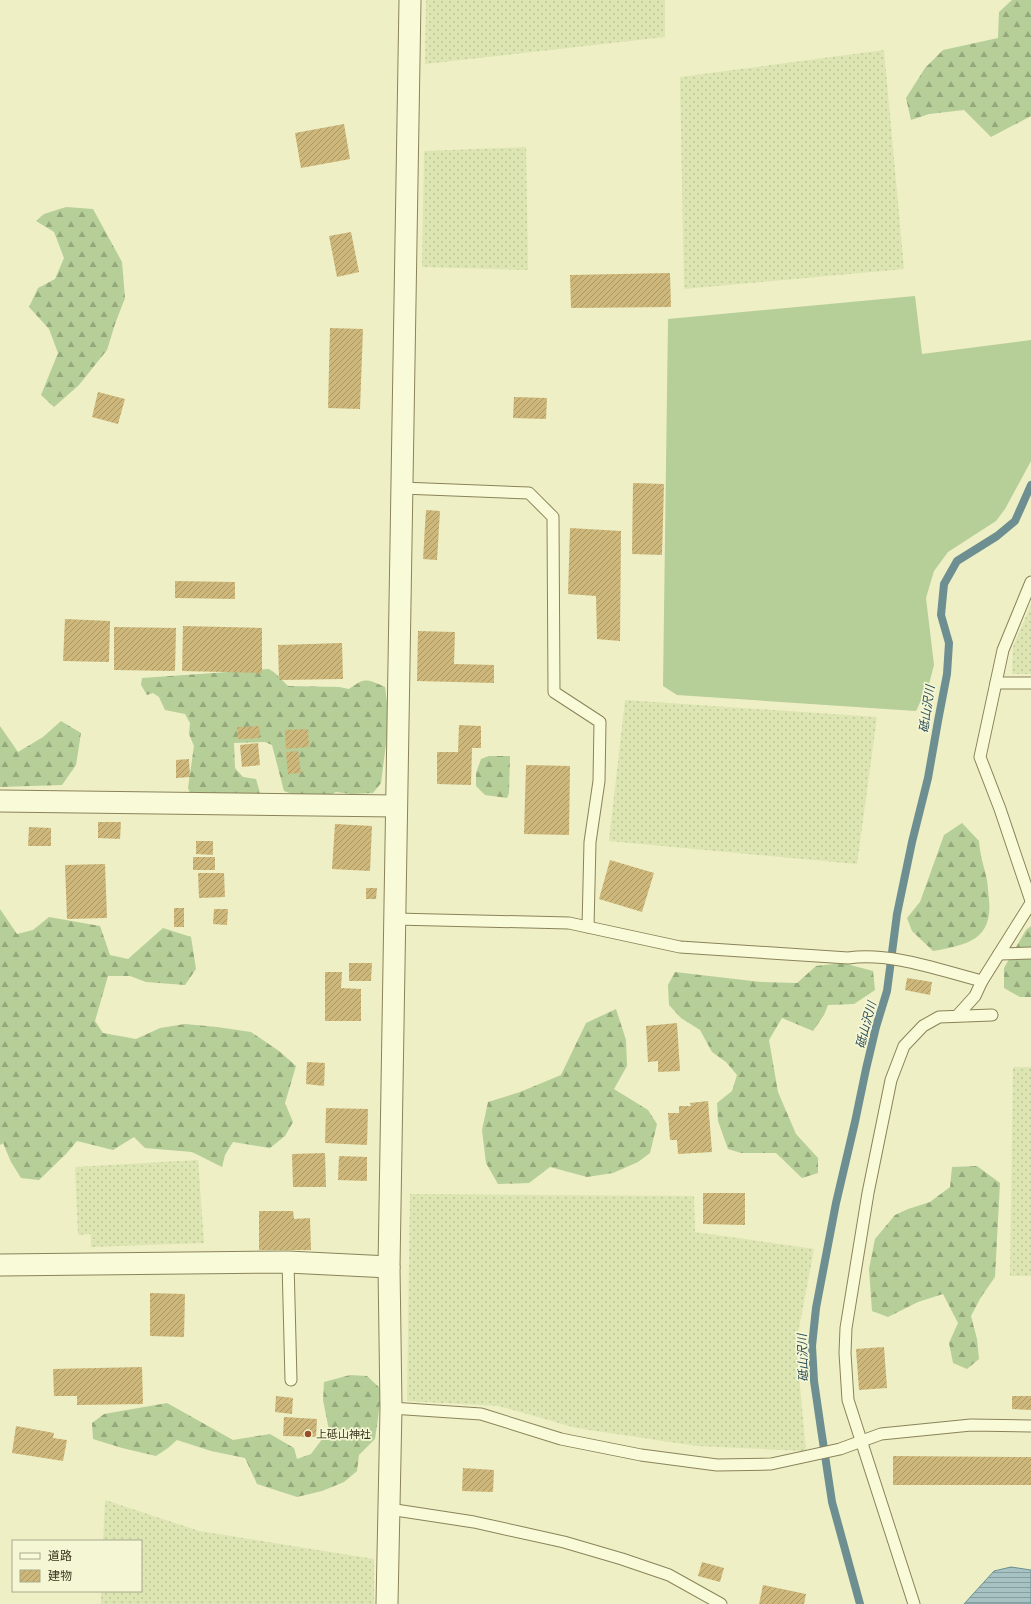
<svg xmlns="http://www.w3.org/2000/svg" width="1031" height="1604" font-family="Bitter,'Noto Sans JP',serif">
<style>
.farmland{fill:url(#farmland-dots)}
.grass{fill:#b6ce98}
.forest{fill:url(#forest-firs)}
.water{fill:url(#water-rules);stroke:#6d8f91}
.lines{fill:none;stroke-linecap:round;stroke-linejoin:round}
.stream{stroke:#6d8f91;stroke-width:8}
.building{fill:url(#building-hatch)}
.service-casing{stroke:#8a835a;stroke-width:13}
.minor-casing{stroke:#8a835a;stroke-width:23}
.service{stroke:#f9fad8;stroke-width:11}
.minor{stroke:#f9fad8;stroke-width:21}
.poi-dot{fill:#9b4c29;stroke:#f5f6d4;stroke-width:1.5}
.labels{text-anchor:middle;stroke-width:3.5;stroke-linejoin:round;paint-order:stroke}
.poi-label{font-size:11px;fill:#3a351e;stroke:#f5f6d4;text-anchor:start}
.water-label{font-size:12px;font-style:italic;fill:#2d4f5a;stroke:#f5f6d4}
</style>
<defs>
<pattern id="farmland-dots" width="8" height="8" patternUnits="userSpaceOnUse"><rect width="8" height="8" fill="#dde5b2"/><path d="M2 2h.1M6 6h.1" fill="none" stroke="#bec599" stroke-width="1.8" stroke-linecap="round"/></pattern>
<pattern id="forest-firs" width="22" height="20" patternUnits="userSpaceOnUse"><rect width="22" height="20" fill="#b6ce98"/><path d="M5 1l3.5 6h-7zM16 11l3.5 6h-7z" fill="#95a87b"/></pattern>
<pattern id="water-rules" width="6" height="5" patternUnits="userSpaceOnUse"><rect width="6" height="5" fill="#a6c2c2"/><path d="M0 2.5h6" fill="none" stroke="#889e9d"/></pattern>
<pattern id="building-hatch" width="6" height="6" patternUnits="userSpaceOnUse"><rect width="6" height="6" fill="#ceb77a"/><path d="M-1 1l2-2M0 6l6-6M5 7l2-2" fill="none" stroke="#a89663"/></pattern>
</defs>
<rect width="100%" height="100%" fill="#eeefc4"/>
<!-- farmland -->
<g class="farmland">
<polygon points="426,0 665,0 665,37 425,64"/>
<polygon points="884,50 904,269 684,289 680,77"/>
<polygon points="526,147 528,270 422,267 424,151"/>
<polygon points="1031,605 1031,674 1012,674 1013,647"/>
<polygon points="625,700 877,717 857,864 609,841"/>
<polygon points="1013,1067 1031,1067 1031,1276 1010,1276"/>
<polygon points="198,1160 204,1243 91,1247 91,1234 78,1235 75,1167"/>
<polygon points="410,1194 694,1196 695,1232 814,1249 796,1344 806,1451 697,1446 576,1428 499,1406 407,1401"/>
<polygon points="105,1500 199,1531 374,1559 374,1604 101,1604 101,1591 141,1591 141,1541 103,1541"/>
</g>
<!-- grass -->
<polygon class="grass" points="915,296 922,354 1031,340 1031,461 1005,509 996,521 948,552 934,571 926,598 934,665 929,684 916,711 677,695 663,686 668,319"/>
<!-- forest -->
<g class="forest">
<polygon points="1012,0 1031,0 1031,116 991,137 964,110 929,114 911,120 906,98 925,68 943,50 998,38 999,12"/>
<polygon points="66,207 93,209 122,262 125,298 115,324 107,350 79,385 54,407 41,395 58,353 49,329 29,307 38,288 55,279 64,258 54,232 36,221 44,214"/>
<path d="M 269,669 L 275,673 L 288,686 L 339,687 L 349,689 C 365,677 367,679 385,687 L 387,703 L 387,736 L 381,783 L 373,793 L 351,794 L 336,792 L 319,801 L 297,796 L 284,791 L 272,745 L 265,742 L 234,743 L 235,768 L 243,777 L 256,779 L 260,793 L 256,799 L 191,796 L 188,788 L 194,746 L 189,734 L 190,723 L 185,714 L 165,710 L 159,697 L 153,693 L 147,695 L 141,685 L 142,678 Z"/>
<polygon points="61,721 81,733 76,765 62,785 0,787 0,726 18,752 43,737"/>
<polygon points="489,756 510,756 509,793 507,798 485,795 476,786 476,773 481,759"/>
<path d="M 962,823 L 979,841 C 980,856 984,866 987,880 C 988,886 988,893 989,899 C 993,940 967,945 933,951 L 912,931 L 907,918 L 920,902 L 944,835 Z"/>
<polygon points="0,909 17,934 33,930 49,917 100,926 110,955 128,959 163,928 191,937 196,969 185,985 146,982 130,976 108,976 95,1021 103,1033 136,1039 160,1028 185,1024 217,1027 251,1032 279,1051 296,1066 285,1103 293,1122 285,1136 270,1148 233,1142 225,1155 222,1167 192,1152 145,1148 134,1137 113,1150 77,1141 66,1154 39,1180 21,1178 11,1162 3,1143 0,1145"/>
<polygon points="1031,926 1031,997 1020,997 1004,988 1004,968 1026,930"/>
<polygon points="843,963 873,971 875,990 854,1004 828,1005 824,1015 813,1031 782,1018 769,1040 778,1092 796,1134 818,1158 818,1173 802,1178 776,1153 741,1153 728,1149 718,1121 717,1103 732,1091 737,1075 726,1062 712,1052 700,1030 681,1018 669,1005 668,985 675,972 761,982 797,983 816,966"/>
<polygon points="616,1009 626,1040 627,1066 614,1089 648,1110 657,1124 650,1153 638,1162 613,1173 587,1177 550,1167 529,1183 498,1184 486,1163 482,1130 488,1102 520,1092 561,1075 586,1023"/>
<polygon points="977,1166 1000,1183 995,1277 981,1297 971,1316 977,1339 979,1359 967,1369 953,1363 949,1343 958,1323 943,1294 918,1302 888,1317 872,1311 869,1269 875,1239 895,1215 908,1209 930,1202 950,1187 952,1167"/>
<polygon points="350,1375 367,1376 382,1390 375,1439 359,1455 357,1471 344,1482 322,1491 297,1497 257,1484 245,1458 211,1451 177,1440 168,1448 156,1456 122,1448 93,1439 92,1423 104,1414 167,1403 233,1440 270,1434 294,1448 297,1459 311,1454 329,1430 323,1400 324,1382"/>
</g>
<!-- water -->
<polygon class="water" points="1011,1567 1031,1570 1031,1604 964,1604 994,1571"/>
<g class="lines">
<!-- stream -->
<polyline class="stream" points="860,1604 832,1502 821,1429 814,1381 812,1346 816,1308 836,1203 855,1122 866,1069 876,1027 887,991 897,914 912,842 928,778 938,721 947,674 949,643 941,615 944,584 957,561 997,536 1015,521 1031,485"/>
</g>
<!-- building -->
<g class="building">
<polygon points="344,124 350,159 301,168 295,133"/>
<polygon points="351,232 359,272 337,277 329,236"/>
<polygon points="670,273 671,307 571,308 570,275"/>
<polygon points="330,328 363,329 360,409 328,408"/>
<polygon points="98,392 125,399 118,424 92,417"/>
<polygon points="514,397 547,398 546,419 513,418"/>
<polygon points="633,483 664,484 662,555 632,554"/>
<polygon points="426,510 440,511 437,560 423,559"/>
<polygon points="570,528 621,531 620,641 597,639 596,596 568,594"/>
<polygon points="175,581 235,582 235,599 175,598"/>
<polygon points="65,619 110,621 109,662 63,661"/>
<polygon points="183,626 262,628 262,673 182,671"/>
<polygon points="114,627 176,628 175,671 114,670"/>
<polygon points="418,631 455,632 454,664 494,665 494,683 417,681"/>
<polygon points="342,643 343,679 279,680 278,645"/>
<polygon points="459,725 481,726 481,748 472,748 471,785 437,784 437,752 458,752"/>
<polygon points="259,726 260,738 238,739 237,727"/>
<polygon points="308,729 309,747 286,749 285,730"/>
<polygon points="258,743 260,765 242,767 240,745"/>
<polygon points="298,751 301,773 288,774 286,752"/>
<polygon points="189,759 190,777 176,778 176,760"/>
<polygon points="526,765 570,766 569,835 524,834"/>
<polygon points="98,822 121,822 120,839 98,838"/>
<polygon points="335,824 372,826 370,871 332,869"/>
<polygon points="29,827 51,828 51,846 28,846"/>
<polygon points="196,841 213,841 213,855 196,854"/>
<rect x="193" y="857" width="22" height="13"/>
<polygon points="610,860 654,873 642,912 599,899"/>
<polygon points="105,864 107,918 67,919 65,865"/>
<polygon points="198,873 224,873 225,897 199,898"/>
<polygon points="366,888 377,888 376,899 366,899"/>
<rect x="174" y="908" width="10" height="19"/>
<polygon points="214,909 228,909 227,925 213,924"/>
<polygon points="349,963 372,963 371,981 349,981"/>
<polygon points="325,972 342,972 341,988 361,989 361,1021 325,1021"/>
<polygon points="907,978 932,982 930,995 905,990"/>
<polygon points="677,1023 680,1071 658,1072 658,1061 648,1062 646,1026"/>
<polygon points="307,1062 325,1063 324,1086 306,1084"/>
<polygon points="708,1101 712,1152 678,1154 677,1140 670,1140 668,1113 679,1113 679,1106 691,1106 690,1103"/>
<polygon points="326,1108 368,1109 367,1145 325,1143"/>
<polygon points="325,1153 326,1187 293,1187 292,1154"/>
<polygon points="339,1156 367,1157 367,1181 338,1180"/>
<polygon points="703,1193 745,1193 745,1225 703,1224"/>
<polygon points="259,1211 293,1211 294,1219 310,1218 311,1250 259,1250"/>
<polygon points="150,1293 185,1294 184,1337 150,1336"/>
<polygon points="884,1347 887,1388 859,1390 856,1349"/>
<polygon points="142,1367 143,1404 77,1405 77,1396 54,1396 53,1369"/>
<polygon points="276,1396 293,1398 292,1414 275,1412"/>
<polygon points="1012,1396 1031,1396 1031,1410 1012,1409"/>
<polygon points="284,1417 317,1419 316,1437 283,1436"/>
<polygon points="16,1426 54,1433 53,1438 67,1440 63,1461 12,1453"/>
<polygon points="893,1456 1031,1457 1031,1485 893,1485"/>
<polygon points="463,1468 494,1470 493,1492 462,1491"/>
<polygon points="702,1562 724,1568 720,1582 698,1576"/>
<polygon points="763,1585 806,1594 804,1604 759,1604"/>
</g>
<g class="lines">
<defs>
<g id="service">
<polyline points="402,488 529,493 553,517 554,692 600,722 599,781 590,842 588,927"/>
<polyline points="1031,582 1003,650 980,757 1000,809 1031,901"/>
<polyline points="996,683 1031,683"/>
<path d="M 395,919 L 569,923 L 680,947 L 848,958 C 892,952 939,970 982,981"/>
<polyline points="999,954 1031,953"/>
<polyline points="957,1016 975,996 982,981 1031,903"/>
<polyline points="288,1262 291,1380"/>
<polyline points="391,1408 481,1414 561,1439 641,1455 717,1465 771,1464 840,1449 881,1434 971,1425 1031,1426"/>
<polyline points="389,1509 474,1522 564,1542 622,1559 669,1575 721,1604"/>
<polyline points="914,1604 848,1400 845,1353 846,1328 868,1193 891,1080 904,1046 923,1026 939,1017 992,1015"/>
</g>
<g id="minor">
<polyline points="0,801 396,806"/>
<polyline points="0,1265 288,1262 389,1267"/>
<polyline points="387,1604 391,1408 389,1267 410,0"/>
</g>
</defs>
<!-- service casing -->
<use href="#service" class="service-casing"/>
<!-- minor casing -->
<use href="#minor" class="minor-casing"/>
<!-- service -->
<use href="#service" class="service"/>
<!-- minor -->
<use href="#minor" class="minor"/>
</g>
<!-- markers -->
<circle class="poi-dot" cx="308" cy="1434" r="4"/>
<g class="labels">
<!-- poi labels -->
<g class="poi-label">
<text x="316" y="1438">上砥山神社</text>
</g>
<!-- water labels -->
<g class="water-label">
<text transform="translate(927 709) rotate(-82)" y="4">砥山沢川</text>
<text transform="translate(866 1025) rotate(-75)" y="4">砥山沢川</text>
<text transform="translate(803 1358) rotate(-92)" y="4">砥山沢川</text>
</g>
</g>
<!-- legend -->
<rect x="12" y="1540" width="130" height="52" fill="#f5f6d4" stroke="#aaa98b"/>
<rect x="20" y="1553" width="20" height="6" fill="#f9fad8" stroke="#aaa98b"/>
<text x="48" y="1560" font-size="12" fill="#3a351e">道路</text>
<rect x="20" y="1570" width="20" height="12" fill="url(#building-hatch)" stroke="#aaa98b"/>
<text x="48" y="1580" font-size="12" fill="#3a351e">建物</text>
</svg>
